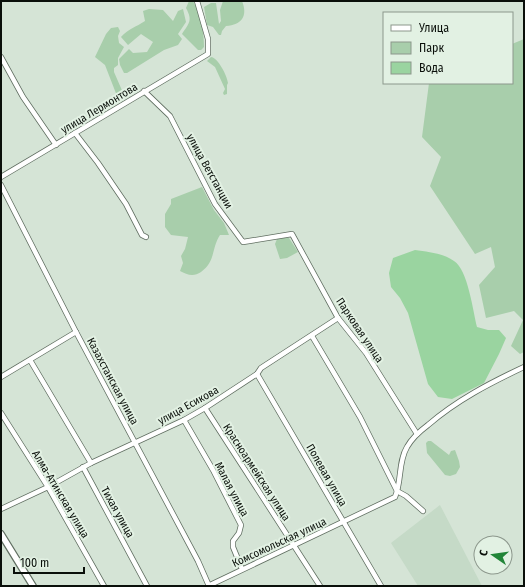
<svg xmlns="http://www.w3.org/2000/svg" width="525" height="587" font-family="'Fira Sans Condensed',sans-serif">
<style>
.built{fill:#c5dac7}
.green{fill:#a8ceab}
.water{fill:#9ad4a0}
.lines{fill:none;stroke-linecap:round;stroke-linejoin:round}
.minor-casing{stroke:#606e61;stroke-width:6}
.tertiary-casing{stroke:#606e61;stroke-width:8}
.minor{stroke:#fff;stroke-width:4.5}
.tertiary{stroke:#fff;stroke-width:5.5}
.labels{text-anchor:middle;stroke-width:4;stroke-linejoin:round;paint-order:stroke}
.street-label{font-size:11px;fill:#0a0f0a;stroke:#e2f1e3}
</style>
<rect width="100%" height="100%" fill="#d5e4d6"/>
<!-- built -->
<polygon class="built" points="440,505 482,586 418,586 391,543"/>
<!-- green -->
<g class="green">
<path d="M 189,1 L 193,1 C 201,14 204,32 204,47 L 201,50 L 198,50 L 182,34 C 189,23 193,21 186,8 Z"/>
<path d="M 223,1 L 242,1 C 248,16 242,25 226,26 L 222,31 L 221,35 L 219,35 L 213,27 L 207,25 L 204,7 L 211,3 L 216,3 L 219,24 L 221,21 L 220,10 Z"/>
<path d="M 149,9 L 163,10 L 173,21 L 178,11 L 183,9 L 186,22 L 178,34 L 182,39 L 178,45 L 164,50 L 127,73 L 124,73 L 120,65 L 119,59 L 129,49 L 133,53 L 147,52 L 153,42 L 141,34 L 128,45 L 121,37 C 128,29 136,27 145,21 L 143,11 Z"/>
<polygon points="118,27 120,31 118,36 119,43 124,47 118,58 118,65 114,68 114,72 124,95 124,97 120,101 117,101 117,96 105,65 95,57 106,34 111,28"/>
<polygon points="524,39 524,352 520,354 511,346 523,320 514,311 486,318 479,285 495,267 491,247 475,254 430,186 441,157 422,137 429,83 512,83 512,44"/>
<path d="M 211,57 C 218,58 227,75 228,83 L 227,85 L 227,94 L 224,95 L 223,93 L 225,89 L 215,67 L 207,61 Z"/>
<path d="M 202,187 L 214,210 L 224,223 L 229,235 L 220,235 C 211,249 216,261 201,272 C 194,277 187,275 180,271 L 183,263 L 181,256 L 185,249 L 188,237 L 171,235 L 165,227 L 165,214 L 171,204 L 171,199 Z"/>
<polygon points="284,237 289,238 298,252 287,258 280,259 275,244 277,239"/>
<polygon points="428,441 431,441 449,455 451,451 455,450 459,461 460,467 456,474 450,476 445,475 427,453 426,443"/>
</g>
<!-- water -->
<path class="water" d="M 415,250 C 428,252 443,253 454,261 C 468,270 473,311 477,327 L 488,330 L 499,330 L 506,338 L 499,354 L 484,383 L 452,399 L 438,397 L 428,384 L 408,313 L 400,298 L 391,287 L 389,273 L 393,258 Z"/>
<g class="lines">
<defs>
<g id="minor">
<polyline points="1,57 23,97 56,145"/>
<polyline points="144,91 170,116 215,204 243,242 292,234 338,318 366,353 417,434"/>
<polyline points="75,133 98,163 126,204 142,235 146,237"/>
<polyline points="1,177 208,54 208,39 197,1"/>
<polyline points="1,185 76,332 198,561 209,586"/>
<polyline points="312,336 360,417 397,491 406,496 423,511"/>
<polyline points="30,360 91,463"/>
<polyline points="257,374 381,586"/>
<polyline points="1,377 76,332"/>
<polyline points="205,408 320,586"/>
<polyline points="1,413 48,487 104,586"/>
<polyline points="184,420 213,470 241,525 239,533 233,541 233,547 242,569"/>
<polyline points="83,467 147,586"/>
<polyline points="1,509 48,487 91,463 184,420 205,408 257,374 261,368 338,318"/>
<path d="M 208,586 C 270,556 333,527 395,497 C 402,481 398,462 407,447 C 412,438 420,431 428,425 C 457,400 490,383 524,367"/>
</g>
<polyline id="tertiary" points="1,534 33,586"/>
</defs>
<!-- minor casing -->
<use href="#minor" class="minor-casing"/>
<!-- tertiary casing -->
<use href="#tertiary" class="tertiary-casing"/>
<!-- minor -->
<use href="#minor" class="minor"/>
<!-- tertiary -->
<use href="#tertiary" class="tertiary"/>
</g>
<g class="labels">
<!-- street labels -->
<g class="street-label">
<text transform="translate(99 108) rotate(-31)" y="4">улица Лермонтова</text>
<text transform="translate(210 171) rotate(61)" y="4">улица Ветстанции</text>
<text transform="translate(360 330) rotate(56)" y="4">Парковая улица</text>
<text transform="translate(113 381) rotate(62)" y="4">Казахстанская улица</text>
<text transform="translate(188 405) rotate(-29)" y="4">улица Есикова</text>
<text transform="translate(257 472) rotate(57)" y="4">Красноармейская улица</text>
<text transform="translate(327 475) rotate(60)" y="4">Полевая улица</text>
<text transform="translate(232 489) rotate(62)" y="4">Малая улица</text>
<text transform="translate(61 494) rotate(59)" y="4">Алма-Атинская улица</text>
<text transform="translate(118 512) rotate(61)" y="4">Тихая улица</text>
<text transform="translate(279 542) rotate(-25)" y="4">Комсомольская улица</text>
</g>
</g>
<!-- border -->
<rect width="525" height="587" fill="none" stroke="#0a0f0a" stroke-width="4"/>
<!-- legend -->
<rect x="383" y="12" width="130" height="72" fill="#e2f1e3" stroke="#8c978c"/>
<rect x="391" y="25" width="20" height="6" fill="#ffffff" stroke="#8c978c"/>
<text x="419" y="32" font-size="12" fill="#0a0f0a">Улица</text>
<rect x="391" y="42" width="20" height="12" fill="#a8ceab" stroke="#8c978c"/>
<text x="419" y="52" font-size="12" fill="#0a0f0a">Парк</text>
<rect x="391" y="62" width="20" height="12" fill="#9ad4a0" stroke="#8c978c"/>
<text x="419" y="72" font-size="12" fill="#0a0f0a">Вода</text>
<!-- north arrow -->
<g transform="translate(493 555) rotate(283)"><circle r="19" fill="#e2f1e3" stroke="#8c978c"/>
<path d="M0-3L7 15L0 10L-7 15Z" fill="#218538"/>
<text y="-6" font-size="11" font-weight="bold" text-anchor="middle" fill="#0a0f0a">С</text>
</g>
<!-- scale -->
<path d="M14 567v6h70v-6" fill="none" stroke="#0a0f0a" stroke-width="2"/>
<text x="20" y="567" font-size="12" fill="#0a0f0a" stroke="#e2f1e3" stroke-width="3" paint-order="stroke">100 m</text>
</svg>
